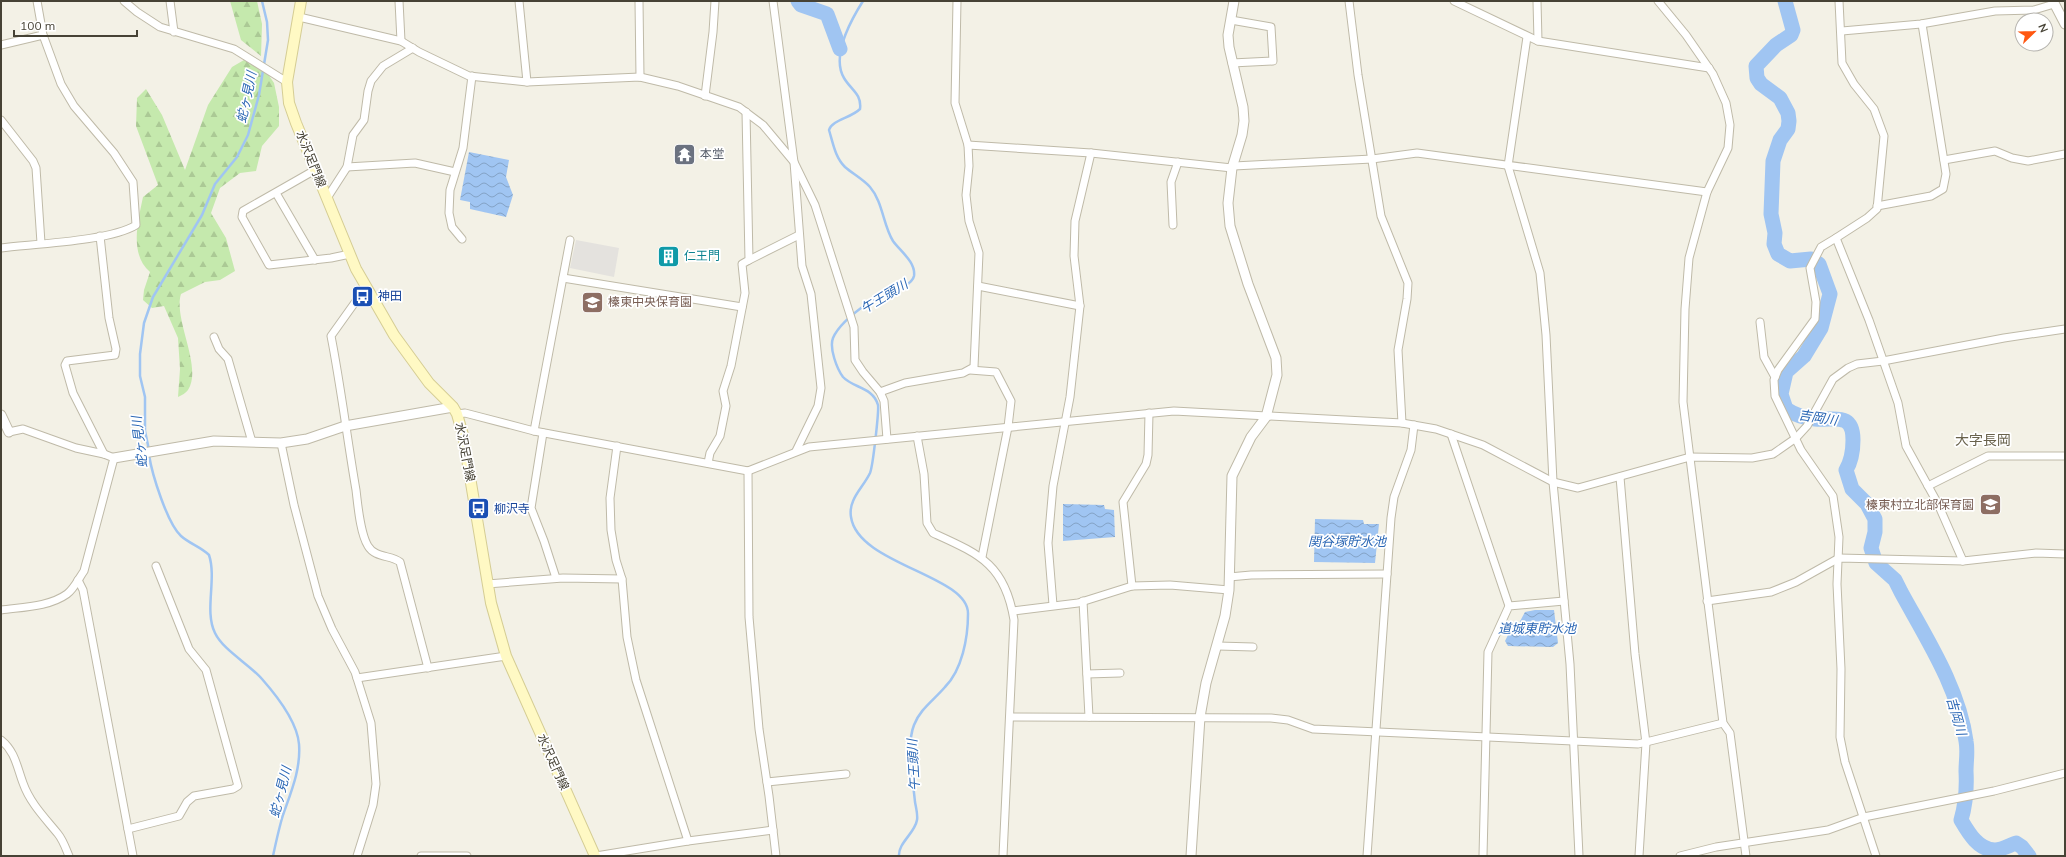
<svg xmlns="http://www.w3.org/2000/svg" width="2066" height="857" font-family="Mulish,'Noto Sans JP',sans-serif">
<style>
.forest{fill:url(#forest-firs)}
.parking{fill:#e4e2de}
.water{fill:url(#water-waves)}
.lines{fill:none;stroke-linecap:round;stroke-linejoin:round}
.stream{stroke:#a0c5f2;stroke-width:2.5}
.river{stroke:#a0c5f2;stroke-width:15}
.minor-casing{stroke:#bfbaa8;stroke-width:9}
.tertiary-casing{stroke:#bfbaa8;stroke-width:11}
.secondary-casing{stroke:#d5cd94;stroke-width:12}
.minor{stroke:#fff;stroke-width:7}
.tertiary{stroke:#fff;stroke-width:9}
.secondary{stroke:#fff9c4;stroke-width:10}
.labels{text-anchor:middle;stroke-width:3.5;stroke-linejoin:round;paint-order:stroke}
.worship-label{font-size:12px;fill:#5b616d;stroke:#fff;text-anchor:start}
.street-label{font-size:12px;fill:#464235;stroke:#fff}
.culture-label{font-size:12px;fill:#0d838f;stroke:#fff;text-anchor:start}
.transit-label{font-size:12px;fill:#164399;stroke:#fff;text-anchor:start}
.education-label{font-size:12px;fill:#785e54;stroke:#fff;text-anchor:start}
.water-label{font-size:13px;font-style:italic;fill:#2b67b5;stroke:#fff}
.quarter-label{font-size:14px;fill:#69624c;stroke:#fff}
</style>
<defs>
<pattern id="forest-firs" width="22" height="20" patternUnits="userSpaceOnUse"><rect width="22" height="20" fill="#c5e9ad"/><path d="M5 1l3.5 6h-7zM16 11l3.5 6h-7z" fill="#abc995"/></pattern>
<pattern id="water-waves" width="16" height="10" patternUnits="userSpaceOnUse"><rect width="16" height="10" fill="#a0c5f2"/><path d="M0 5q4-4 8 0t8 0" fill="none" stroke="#84a2c5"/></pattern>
</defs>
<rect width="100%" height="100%" fill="#f3f1e6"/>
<!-- forest -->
<g class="forest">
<polygon points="230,1 257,1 262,24 261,56 241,40"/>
<path d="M 244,60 L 253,63 L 268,74 L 274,83 L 279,107 L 279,126 L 262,146 L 256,171 L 240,173 L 220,188 L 211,213 L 226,238 L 235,271 L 220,280 L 205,282 L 181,294 C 173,319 203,367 188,390 C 186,393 182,395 178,397 L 180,369 L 178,338 L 164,306 L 152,308 L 143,300 L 144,290 L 150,272 C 129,254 138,221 143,197 L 158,185 L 136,126 L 137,98 L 146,89 L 162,115 L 185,170 L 208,105 L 232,67 Z"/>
</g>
<!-- parking -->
<polygon class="parking" points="576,240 619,248 614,277 570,268"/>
<!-- water -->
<g class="water">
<polygon points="469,152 509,160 506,177 513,195 506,217 470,209 470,202 460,200"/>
<polygon points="1063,504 1104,505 1105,509 1114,510 1115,537 1063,541"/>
<polygon points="1315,519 1363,520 1364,524 1379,524 1375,563 1314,562"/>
<polygon points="1535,610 1554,610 1558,643 1553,647 1508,646 1505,641 1514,623 1518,625 1525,612"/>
</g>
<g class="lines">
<!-- stream -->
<g class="stream">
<path d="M 863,1 C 851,20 831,56 844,78 C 851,90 862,94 860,109 C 851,118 832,120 829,130 C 833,143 835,157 845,167 C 853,174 863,179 870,187 C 883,202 883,225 893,241 C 900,251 916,262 914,276 C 912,288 878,297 868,303 C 855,312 839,324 833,338 C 829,348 837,369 843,377 C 853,388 873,387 878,405 C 879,411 873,466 870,473 C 863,488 848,499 851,517 C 858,565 969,575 968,614 C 968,638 962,670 945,687 C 934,700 920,709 914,725 C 906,745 913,780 915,802 C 916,808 918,815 917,820 C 915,833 898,843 899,856"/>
<polyline points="149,450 145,431 145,397 140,376 140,354 144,323 153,297 202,215 215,184 237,157 248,135 259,95 268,40 267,22 262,1"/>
<path d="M 149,455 C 152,474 167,523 181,536 C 190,544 201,547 209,555 C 217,579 204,611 215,633 C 223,650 249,664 262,679 C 277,696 297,721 299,744 C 301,769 291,792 283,815 C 279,828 276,842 273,856"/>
</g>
<!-- river -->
<g class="river">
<polyline points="798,1 801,5 827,14 840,49"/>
<path d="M 1785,1 L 1793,30 L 1791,35 L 1776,45 L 1756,66 L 1757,78 L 1761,84 L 1780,98 L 1788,113 L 1789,121 L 1788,129 L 1780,140 L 1773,161 L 1771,214 L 1775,233 L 1774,244 L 1778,254 L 1790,261 L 1811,259 L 1819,264 L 1830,294 L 1821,328 L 1804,356 L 1786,372 L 1781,394 L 1786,409 C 1795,415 1804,418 1815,419 C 1833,421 1853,411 1853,440 C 1853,451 1852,460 1846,470 L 1852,489 L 1867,504 L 1875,519 L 1875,532 L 1871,548 L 1876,563 L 1895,580 L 1901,592 C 1926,638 1959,688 1966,741 C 1968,751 1966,761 1966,771 C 1967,789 1966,803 1961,820 C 1968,832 1978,850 1995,850 C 2001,850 2010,845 2016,843 L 2022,847 L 2029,856"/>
</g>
<defs>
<g id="minor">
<polyline points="124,1 137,12 160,27 234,49 287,82"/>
<polyline points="170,1 174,32"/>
<polyline points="399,1 401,41"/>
<polyline points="519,1 527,82"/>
<polyline points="639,1 640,77"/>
<polyline points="773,1 794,162 802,266 811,294 821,388 818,406 796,451"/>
<polyline points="1349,1 1358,75 1381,216 1408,283 1407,299 1398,350 1402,423"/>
<polyline points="1454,1 1538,41 1709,68"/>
<polyline points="1537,1 1538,41"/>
<polyline points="1658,1 1686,35 1713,74 1726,103 1730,125 1728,148 1707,192 1689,258 1685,309 1683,402 1723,723 1730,733 1746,856"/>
<polyline points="1839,1 1842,63 1854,84 1874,109 1884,136 1877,209 1867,218 1836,238 1869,320 1898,403 1906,446 1938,504 1963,561"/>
<polyline points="299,17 401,41 419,52 469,76 527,82 640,77 678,86 739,107 763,125 794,162 815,205 854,327 855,360 863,372 880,392 884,401 887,439"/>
<polyline points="1231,20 1271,27 1273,61 1232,63"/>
<polyline points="1842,31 1921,24 1995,11 2034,10 2054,4"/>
<polyline points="1527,37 1508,166 1540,273 1546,335 1553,482 1570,664 1579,856"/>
<polyline points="1,45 43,35"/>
<polyline points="705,96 713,32 715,1"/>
<polyline points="1,120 33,161 36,168 41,243"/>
<polyline points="968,145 1091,153 1232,168"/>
<polyline points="1944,160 1995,151 2012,158 2028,161 2065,154"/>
<polyline points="1234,166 1372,159 1417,153 1707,192"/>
<polyline points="347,167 415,163 455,172"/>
<polyline points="315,170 243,211 242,217 269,265 331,258 350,254"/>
<polyline points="276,193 315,260"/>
<polyline points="327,198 347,167 353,135 364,120 368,91 371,81 383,66 413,48"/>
<polyline points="1877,206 1931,196 1943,189 1946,174 1922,24"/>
<polyline points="1173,225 1171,182 1178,162"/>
<polyline points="100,236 109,318 116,349 115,355 67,361 65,365 73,393 104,454"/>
<polyline points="1836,238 1821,247 1810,268 1816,302 1815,319 1778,370 1774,380 1775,396 1801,450 1833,496 1839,537 1837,584 1841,669 1840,737 1845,762 1876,856"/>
<polyline points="462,239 452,227 449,213 450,190 463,148 472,76"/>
<path d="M 1,248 C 33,244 111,241 136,225 L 133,182 L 114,153 L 74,106 L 61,84 L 43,35 L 37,1"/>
<polyline points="749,260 799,235"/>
<polyline points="563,278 742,307"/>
<polyline points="978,286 1080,306"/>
<path d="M 361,294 L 331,336 C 341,387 347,438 356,490 C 358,506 360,533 368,546 C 375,558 391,555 400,562 L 428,668"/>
<polyline points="1760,322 1764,357 1775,377"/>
<polyline points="214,337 219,349 228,359 252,442"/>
<polyline points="970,370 996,372 1011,401 1008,427 982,557"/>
<polyline points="880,392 905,383 963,373 974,367 979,253 969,221 966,195 969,166 968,145 955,103 957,1"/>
<polyline points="457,414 465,413 534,431 748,471 809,447 1174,411 1402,423 1436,429 1483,445 1553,482 1578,488 1690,457 1752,458 1773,454 1796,438 1807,426 1833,379 1848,368 1857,364 1883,361 2004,338 2065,329"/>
<polyline points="534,431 570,240"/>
<polyline points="543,433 531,508 544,541 556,578"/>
<polyline points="1451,434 1509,606"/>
<path d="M 917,436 L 924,474 L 927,523 L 933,533 C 979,554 1005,564 1014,620 L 1003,856"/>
<polyline points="281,443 294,505 318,596 332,629 355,672 371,723 376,784 373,805 357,856"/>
<polyline points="617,446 610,498 611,530 616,560 622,579 627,637 636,680 688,841"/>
<polyline points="708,463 710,453 720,436 726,406 723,391 731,366 745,293 742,264 749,260 746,112"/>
<polyline points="748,471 749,617 759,729 769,796 776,856"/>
<polyline points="1620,477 1635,654 1646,743 1639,856"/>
<polyline points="1928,486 1988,456 2065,456"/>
<polyline points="1229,577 1251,575 1387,574"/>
<polyline points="78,580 83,590 133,856"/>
<polyline points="487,584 563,578 622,579"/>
<polyline points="1132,586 1123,502 1146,464 1148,455 1149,413"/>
<polyline points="1083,601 1089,717"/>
<polyline points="1707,601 1771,592 1796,582 1839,558 1963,561 2036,553 2065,554"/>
<polyline points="1053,605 1048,543 1053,486 1070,397 1080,306 1074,256 1075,221 1091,153"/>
<path d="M 1,610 C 22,607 49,607 67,594 C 74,589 79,578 84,571 L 114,458 L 104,454 L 76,448 L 23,429 L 9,432"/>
<polyline points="1013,611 1078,603 1132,586 1170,585 1229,590"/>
<polyline points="1218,646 1253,647"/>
<polyline points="1087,674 1120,673"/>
<polyline points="357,678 506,656"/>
<polyline points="1010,717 1271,718 1288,720 1313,729 1638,744 1723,723"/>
<path d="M 1,740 C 15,751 17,767 23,783 C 30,803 45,818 58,834 C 63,840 66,849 69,856"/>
<polyline points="767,782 846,774"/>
<polyline points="128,829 179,816 187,802 194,796 233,789 238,786 206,670 189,649 156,566"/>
<polyline points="421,856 467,856"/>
<polyline points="596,856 688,841 773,830"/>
<polyline points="1367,856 1391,518 1394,497 1411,450 1414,425"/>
<polyline points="1483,856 1488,652 1509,606 1564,601"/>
<polyline points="1680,856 1716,847 1828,830 1864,817 1994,791 2065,773"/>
</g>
<g id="tertiary">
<polyline points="2053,1 2065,24"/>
<polyline points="1,415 9,432"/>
<polyline points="114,458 214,441 281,443 307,439 345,426 453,407"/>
<polyline points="1191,856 1200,717 1206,683 1225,616 1229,590 1232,476 1251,437 1266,417 1277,375 1276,358 1248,284 1230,226 1228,203 1232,168 1242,135 1244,121 1243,107 1229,47 1228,35 1234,1"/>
</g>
<polyline id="secondary" points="301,1 287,82 289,103 296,123 356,269 394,335 429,383 453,407 457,414 463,435 491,603 506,656 595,856"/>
</defs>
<!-- minor casing -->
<use href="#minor" class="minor-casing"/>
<!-- tertiary casing -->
<use href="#tertiary" class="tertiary-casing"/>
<!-- secondary casing -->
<use href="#secondary" class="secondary-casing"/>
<!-- minor -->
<use href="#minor" class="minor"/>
<!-- tertiary -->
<use href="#tertiary" class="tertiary"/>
<!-- secondary -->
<use href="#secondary" class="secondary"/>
</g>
<!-- icons -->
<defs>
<symbol id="temple-square" viewBox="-11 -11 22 22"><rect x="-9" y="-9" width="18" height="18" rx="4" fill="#6b7280" stroke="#fff"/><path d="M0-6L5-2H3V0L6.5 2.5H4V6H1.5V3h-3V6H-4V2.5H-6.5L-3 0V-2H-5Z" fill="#fff"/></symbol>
<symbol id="building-square" viewBox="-11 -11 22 22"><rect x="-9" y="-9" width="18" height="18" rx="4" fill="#0f9aa8" stroke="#fff"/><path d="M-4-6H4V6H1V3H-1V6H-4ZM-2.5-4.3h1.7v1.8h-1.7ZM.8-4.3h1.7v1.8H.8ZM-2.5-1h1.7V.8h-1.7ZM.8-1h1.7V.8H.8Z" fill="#fff"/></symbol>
<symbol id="bus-square" viewBox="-11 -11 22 22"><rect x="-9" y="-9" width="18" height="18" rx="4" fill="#1a4fb4" stroke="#fff"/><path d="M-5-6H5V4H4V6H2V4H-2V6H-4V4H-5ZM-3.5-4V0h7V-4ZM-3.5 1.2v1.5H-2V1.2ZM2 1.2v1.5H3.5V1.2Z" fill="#fff"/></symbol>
<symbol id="school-square" viewBox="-11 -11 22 22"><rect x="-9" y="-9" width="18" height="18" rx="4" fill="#8d6e63" stroke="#fff"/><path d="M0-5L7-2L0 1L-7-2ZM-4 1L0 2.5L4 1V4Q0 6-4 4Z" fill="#fff"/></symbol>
</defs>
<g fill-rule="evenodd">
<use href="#temple-square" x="672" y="142" width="25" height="25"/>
<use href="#building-square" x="656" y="244" width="25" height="25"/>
<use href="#bus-square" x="350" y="284" width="25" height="25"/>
<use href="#school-square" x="580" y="290" width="25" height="25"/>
<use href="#school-square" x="1978" y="492" width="25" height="25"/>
<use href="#bus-square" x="466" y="496" width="25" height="25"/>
</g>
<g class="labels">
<!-- worship labels -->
<g class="worship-label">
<text x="700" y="158">本堂</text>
</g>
<!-- street labels -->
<g class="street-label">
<text transform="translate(311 159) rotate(68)" y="4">水沢足門線</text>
<text transform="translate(465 452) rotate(79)" y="4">水沢足門線</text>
<text transform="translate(553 762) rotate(66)" y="4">水沢足門線</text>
</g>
<!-- culture labels -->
<g class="culture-label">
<text x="684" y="260">仁王門</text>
</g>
<!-- transit labels -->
<g class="transit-label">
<text x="378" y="300">神田</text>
<text x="494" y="513">柳沢寺</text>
</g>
<!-- education labels -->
<g class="education-label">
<text x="608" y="306">榛東中央保育園</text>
<text x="1974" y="509" text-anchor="end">榛東村立北部保育園</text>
</g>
<!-- water labels -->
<g class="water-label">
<text transform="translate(246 97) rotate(-78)" y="5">蛇ヶ見川</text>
<text transform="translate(884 296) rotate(-31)" y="5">午王頭川</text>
<text transform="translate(1818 417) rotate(9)" y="5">吉岡川</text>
<text transform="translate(139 442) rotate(-97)" y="5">蛇ヶ見川</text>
<text x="1347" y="546">関谷塚貯水池</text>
<text x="1537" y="633">道城東貯水池</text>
<text transform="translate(1957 716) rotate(74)" y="5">吉岡川</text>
<text transform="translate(913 765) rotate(-93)" y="5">午王頭川</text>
<text transform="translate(280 792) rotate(-76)" y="5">蛇ヶ見川</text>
</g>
<!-- quarter labels -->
<g class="quarter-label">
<text x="1983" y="445">大字長岡</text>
</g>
</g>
<!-- border -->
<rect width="2066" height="857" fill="none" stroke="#464235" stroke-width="4"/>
<!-- north arrow -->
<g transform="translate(2034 32) rotate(67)"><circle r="19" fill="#ffffff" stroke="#b5b3ae"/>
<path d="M0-3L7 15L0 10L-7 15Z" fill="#ff5711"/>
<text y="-6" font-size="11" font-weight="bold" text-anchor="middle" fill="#464235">N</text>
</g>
<!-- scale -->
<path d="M14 30v6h123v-6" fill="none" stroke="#464235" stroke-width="2"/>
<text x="20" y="30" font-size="12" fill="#464235" stroke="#ffffff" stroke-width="3" paint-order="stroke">100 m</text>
</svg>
